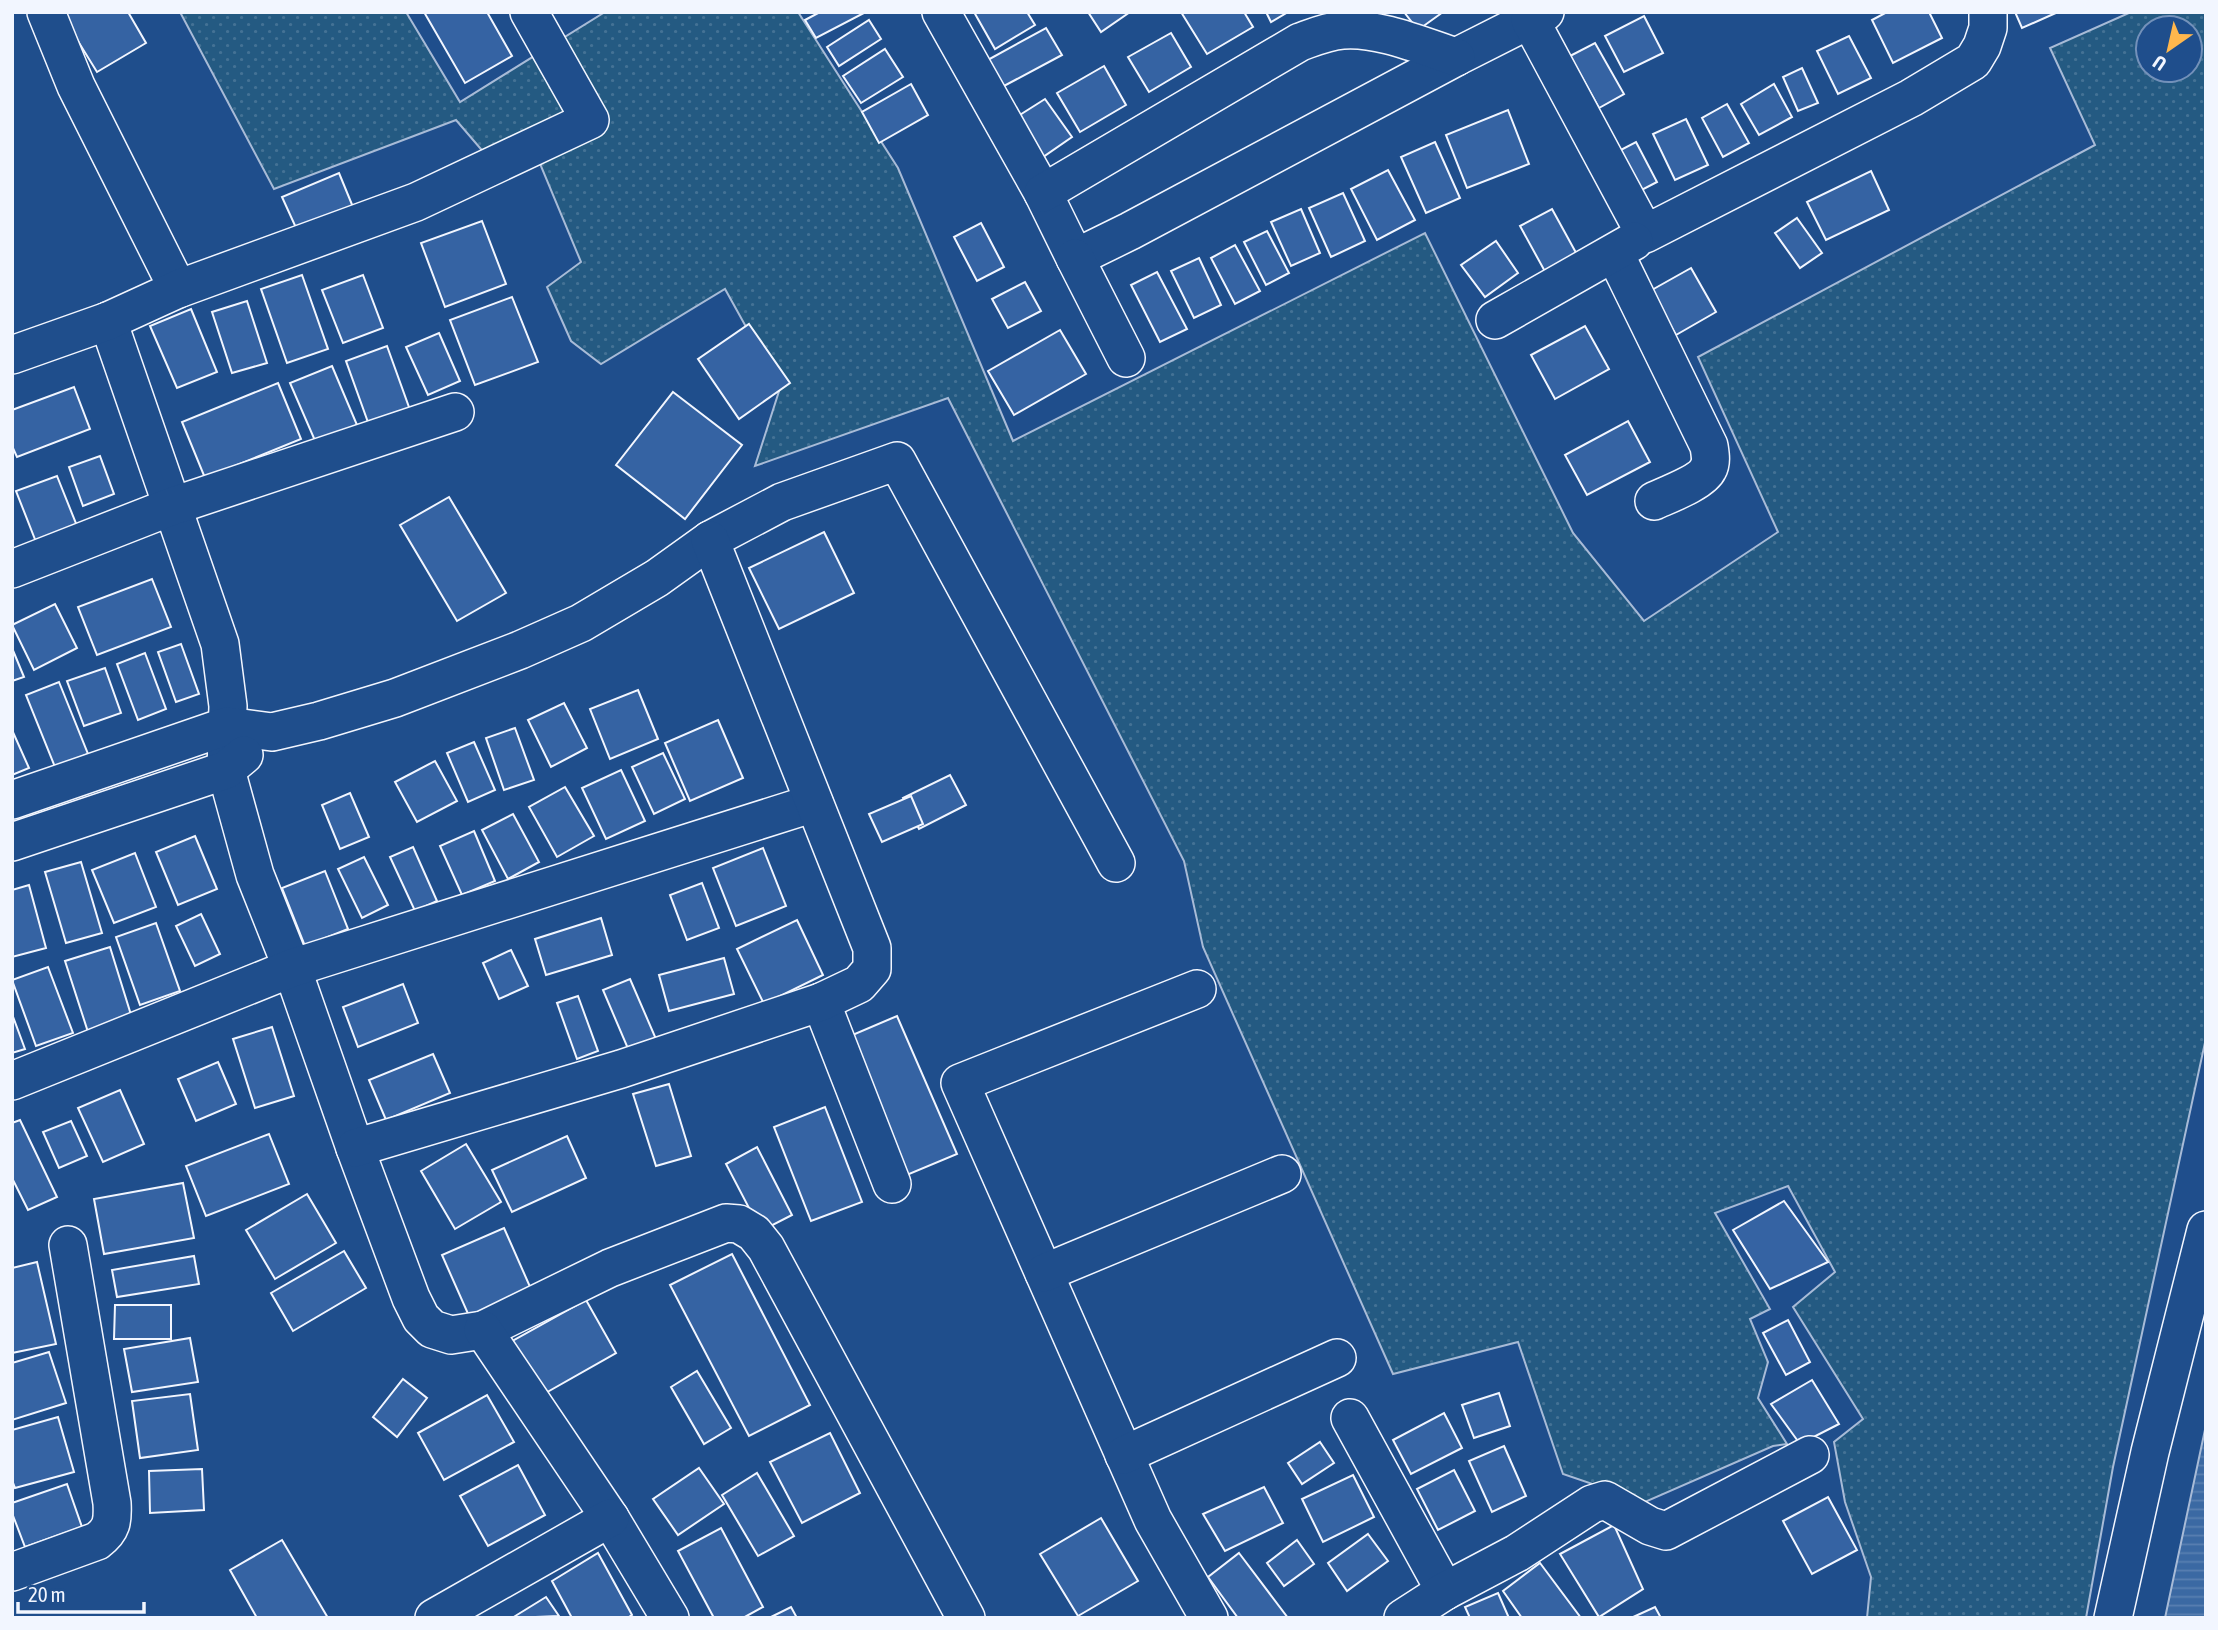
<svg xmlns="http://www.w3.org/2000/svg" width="2218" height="1630" font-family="'Asap Condensed',sans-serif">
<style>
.green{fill:url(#green-dots);stroke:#a8bbd7;stroke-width:2;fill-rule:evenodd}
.water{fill:url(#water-rules);stroke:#a8bbd7;stroke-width:2}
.building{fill:#3563a3;stroke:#f2f6ff;stroke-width:2}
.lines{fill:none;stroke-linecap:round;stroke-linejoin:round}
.minor-casing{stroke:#f2f6ff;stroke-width:40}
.minor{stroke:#1f4e8c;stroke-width:37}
</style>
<defs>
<pattern id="green-dots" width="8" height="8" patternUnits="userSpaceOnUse" patternTransform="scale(1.75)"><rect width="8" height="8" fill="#245a82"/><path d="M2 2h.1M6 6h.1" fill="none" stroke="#447295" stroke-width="1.8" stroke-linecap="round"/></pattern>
<pattern id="water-rules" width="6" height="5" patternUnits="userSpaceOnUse" patternTransform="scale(1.75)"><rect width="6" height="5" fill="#3b69a3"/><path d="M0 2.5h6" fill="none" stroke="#587fb1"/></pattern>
</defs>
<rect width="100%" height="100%" fill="#1f4e8c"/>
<!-- green -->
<path class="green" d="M 180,12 L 406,12 L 460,102 L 605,12 L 798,12 L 898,168 L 1013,441 L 1425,233 L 1573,533 L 1644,621 L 1778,532 L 1698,357 L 2095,145 L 2050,48 L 2131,12 L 2206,12 L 2206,1038 L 2113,1467 L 2086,1618 L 1867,1618 L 1871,1577 L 1845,1502 L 1834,1442 L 1863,1419 L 1793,1307 L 1835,1272 L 1788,1186 L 1715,1213 L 1770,1309 L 1750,1319 L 1768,1362 L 1758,1398 L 1787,1444 L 1773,1446 L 1645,1502 L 1563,1474 L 1518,1342 L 1393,1374 L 1203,947 L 1184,861 L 948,398 L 755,466 L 780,388 L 725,289 L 601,364 L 571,341 L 547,287 L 581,262 L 536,154 L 498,169 L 456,120 L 274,189 ZM 2148,28 L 2190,28 L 2190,70 L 2148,70 Z"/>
<!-- water -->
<polygon class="water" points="2206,1425 2206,1618 2165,1618"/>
<!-- building -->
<g class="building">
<polygon points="60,12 128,12 146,43 97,72"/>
<polygon points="424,12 487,12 512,56 465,83"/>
<polygon points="820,12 863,12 864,13 816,38 805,20"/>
<polygon points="974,12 1027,12 1035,25 995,49"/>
<polygon points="1088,12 1130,12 1101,32"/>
<polygon points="1181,12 1244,12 1253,27 1207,54"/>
<polygon points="1266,12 1288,12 1271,22"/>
<polygon points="1404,12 1443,12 1418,30"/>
<polygon points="1887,12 1929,12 1942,38 1893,63 1872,20"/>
<polygon points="2015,12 2058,12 2022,28"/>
<polygon points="1644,16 1663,53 1624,72 1605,36"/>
<polygon points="869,20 881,39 839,66 827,47"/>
<polygon points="1046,28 1062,55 989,94 975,67"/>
<polygon points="1171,33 1191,67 1149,92 1128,57"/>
<polygon points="1849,36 1871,78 1838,94 1817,51"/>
<polygon points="1595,43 1624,94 1599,108 1570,56"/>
<polygon points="885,49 903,77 861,103 843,76"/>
<polygon points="1104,66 1126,105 1080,132 1057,93"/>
<polygon points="1802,68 1818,103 1798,111 1783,77"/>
<polygon points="911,84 928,115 879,143 862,112"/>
<polygon points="1774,84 1792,117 1759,135 1741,104"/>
<polygon points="1045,99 1072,137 1043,157 1015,118"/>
<polygon points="1727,104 1749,143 1723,157 1702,118"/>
<polygon points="1508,110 1529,164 1467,188 1446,135"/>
<polygon points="1686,119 1708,165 1675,180 1653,134"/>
<polygon points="1435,142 1460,198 1426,213 1401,157"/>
<polygon points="1636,142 1657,182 1634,194 1613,154"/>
<polygon points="1388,170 1415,220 1377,240 1351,189"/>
<polygon points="1871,171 1889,210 1826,240 1807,202"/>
<polygon points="339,173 353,207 297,230 282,197"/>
<polygon points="1343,193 1365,241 1331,257 1309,208"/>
<polygon points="1301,209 1320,253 1291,266 1271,222"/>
<polygon points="1552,209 1580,260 1548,277 1520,226"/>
<polygon points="1797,218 1822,253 1800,268 1775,233"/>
<polygon points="482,221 506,284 445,307 421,243"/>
<polygon points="981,223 1004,267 977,281 954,237"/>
<polygon points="1267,231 1289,273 1266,285 1244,242"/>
<polygon points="1496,241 1518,273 1485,297 1461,265"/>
<polygon points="1235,245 1260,291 1235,304 1211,258"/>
<polygon points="1199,258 1221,305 1194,318 1171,271"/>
<polygon points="1691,268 1716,312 1676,335 1650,291"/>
<polygon points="1157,272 1187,329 1160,342 1131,285"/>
<polygon points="302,275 328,349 287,363 261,289"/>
<polygon points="363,275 383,328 343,343 322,290"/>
<polygon points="1025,282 1041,311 1008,328 992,299"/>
<polygon points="512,297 538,362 475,385 450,320"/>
<polygon points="247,301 267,363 232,373 212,312"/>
<polygon points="191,309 217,372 177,388 150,326"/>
<polygon points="749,324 790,383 739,419 698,359"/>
<polygon points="1585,326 1609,369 1555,399 1531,355"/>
<polygon points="1060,330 1086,374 1014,415 988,371"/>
<polygon points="439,333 460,381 428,395 406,347"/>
<polygon points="387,346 410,410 369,425 346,361"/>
<polygon points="332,366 357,425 316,443 290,383"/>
<polygon points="278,383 301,439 205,478 182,422"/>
<polygon points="74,387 90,429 17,457 12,446 12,410"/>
<polygon points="673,392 742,445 685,519 616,465"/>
<polygon points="1628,421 1650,462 1587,495 1565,455"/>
<polygon points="100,456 114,494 83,506 69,467"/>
<polygon points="57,476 79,531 38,547 16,491"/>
<polygon points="449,497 506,593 457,621 400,525"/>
<polygon points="824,532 854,593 779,629 749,568"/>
<polygon points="152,579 171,627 97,655 78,607"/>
<polygon points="55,604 77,648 34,670 12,625"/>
<polygon points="181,644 199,694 176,702 158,652"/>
<polygon points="12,648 24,677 12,681"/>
<polygon points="145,653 166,709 138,720 117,664"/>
<polygon points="105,668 121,713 84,726 67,681"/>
<polygon points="59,682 88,754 55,767 26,695"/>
<polygon points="638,690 658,739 610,759 590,709"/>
<polygon points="564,703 587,748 551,767 528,720"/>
<polygon points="718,720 743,778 690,801 665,743"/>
<polygon points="515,728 534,780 504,790 486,738"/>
<polygon points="12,730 29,768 12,775"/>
<polygon points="474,742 495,790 468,802 447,753"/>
<polygon points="663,753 685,799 654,814 632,767"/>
<polygon points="435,761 457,801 417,822 395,782"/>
<polygon points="621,770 645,821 606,839 582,788"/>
<polygon points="950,775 966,805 919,829 903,798"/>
<polygon points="565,787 594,836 557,857 529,807"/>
<polygon points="350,793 369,837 340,849 322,805"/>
<polygon points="911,796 923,824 882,842 869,814"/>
<polygon points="513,814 539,862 508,879 482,830"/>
<polygon points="474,831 495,881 462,895 440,846"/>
<polygon points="195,836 217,889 178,905 156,852"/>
<polygon points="413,847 437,901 415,911 390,857"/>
<polygon points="763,848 786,906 736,926 713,868"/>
<polygon points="135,853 156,907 114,923 92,870"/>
<polygon points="364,857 388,905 362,918 338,869"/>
<polygon points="81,862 102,933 66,943 45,872"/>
<polygon points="325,871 348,929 305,946 282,888"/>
<polygon points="702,883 719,928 687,940 670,895"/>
<polygon points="29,885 46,948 12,957 12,890"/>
<polygon points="201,914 220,954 195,966 176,926"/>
<polygon points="601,918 612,955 546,975 535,939"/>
<polygon points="797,920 823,975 764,1004 737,949"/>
<polygon points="156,923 180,991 140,1005 116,937"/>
<polygon points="110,947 132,1018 88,1032 65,961"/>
<polygon points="511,950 528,986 499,999 483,963"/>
<polygon points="724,958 734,994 669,1011 659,975"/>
<polygon points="48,967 73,1033 36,1046 12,980"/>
<polygon points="630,979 659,1046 632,1058 603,990"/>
<polygon points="403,984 418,1023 358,1047 343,1007"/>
<polygon points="578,996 598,1051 577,1059 557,1003"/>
<polygon points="12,1014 25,1049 12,1053"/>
<polygon points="897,1016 957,1154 902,1177 843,1039"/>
<polygon points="272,1027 294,1096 255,1108 233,1039"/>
<polygon points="433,1054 450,1093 386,1120 369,1080"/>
<polygon points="218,1062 236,1104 196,1121 178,1079"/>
<polygon points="669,1084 691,1156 656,1166 633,1094"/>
<polygon points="120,1090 144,1144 103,1162 78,1108"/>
<polygon points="825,1107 862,1202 811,1221 774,1127"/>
<polygon points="20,1120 57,1197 28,1210 12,1178 12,1123"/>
<polygon points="71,1121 87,1156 59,1168 43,1132"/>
<polygon points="269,1134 289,1184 206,1216 186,1166"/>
<polygon points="567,1136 586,1178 512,1212 492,1170"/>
<polygon points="466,1144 501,1202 455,1229 421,1171"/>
<polygon points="757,1147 792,1215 761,1231 726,1164"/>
<polygon points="183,1183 194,1238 104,1254 94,1199"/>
<polygon points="307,1194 336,1243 275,1279 246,1230"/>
<polygon points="1784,1201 1828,1262 1770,1289 1733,1230"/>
<polygon points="504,1228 531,1289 469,1316 442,1255"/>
<polygon points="344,1251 366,1288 293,1331 271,1293"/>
<polygon points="732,1254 810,1405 749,1436 670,1285"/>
<polygon points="194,1256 199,1284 117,1297 112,1270"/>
<polygon points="37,1262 56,1344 12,1353 12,1268"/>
<polygon points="586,1300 616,1353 535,1399 505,1345"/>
<polygon points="115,1305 171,1305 171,1339 114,1339"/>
<polygon points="1788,1320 1810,1362 1786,1375 1763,1333"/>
<polygon points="190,1338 198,1382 132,1392 124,1349"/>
<polygon points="49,1352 66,1403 12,1420 12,1363"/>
<polygon points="697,1371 731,1428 704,1444 671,1387"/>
<polygon points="403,1379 427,1398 397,1437 373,1417"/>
<polygon points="1812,1380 1839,1424 1800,1444 1771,1404"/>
<polygon points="1499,1393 1510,1426 1474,1438 1462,1405"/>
<polygon points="190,1394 198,1450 140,1458 132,1401"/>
<polygon points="487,1395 514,1442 444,1480 418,1433"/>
<polygon points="1444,1413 1462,1448 1411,1474 1393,1440"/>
<polygon points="58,1417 74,1472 15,1488 12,1480 12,1430"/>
<polygon points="830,1433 860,1493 802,1523 770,1462"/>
<polygon points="1320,1442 1334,1463 1302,1484 1288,1463"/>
<polygon points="1504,1446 1526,1496 1492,1512 1469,1461"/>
<polygon points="518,1465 545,1515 488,1546 460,1496"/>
<polygon points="699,1468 724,1504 678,1535 653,1499"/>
<polygon points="202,1469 204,1510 150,1513 149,1471"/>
<polygon points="1454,1470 1475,1511 1438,1530 1417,1489"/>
<polygon points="757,1473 794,1536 758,1556 722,1495"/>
<polygon points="1353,1475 1374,1517 1323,1542 1302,1499"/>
<polygon points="67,1484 82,1527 25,1547 12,1513 12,1503"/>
<polygon points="1264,1487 1283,1523 1225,1551 1203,1514"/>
<polygon points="1828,1497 1857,1550 1812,1574 1783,1521"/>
<polygon points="1101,1518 1138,1581 1078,1616 1040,1554"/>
<polygon points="1614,1525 1643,1589 1599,1617 1560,1554"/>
<polygon points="721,1528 763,1607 743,1618 714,1618 678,1551"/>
<polygon points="1368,1534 1388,1561 1347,1591 1328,1563"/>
<polygon points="282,1540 328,1618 257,1618 230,1570"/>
<polygon points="1297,1540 1314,1564 1284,1586 1267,1563"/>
<polygon points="598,1553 632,1615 627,1618 572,1618 552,1581"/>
<polygon points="1239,1553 1288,1618 1238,1618 1208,1577"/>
<polygon points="1540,1563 1581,1618 1522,1618 1503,1591"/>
<polygon points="1498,1593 1509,1618 1470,1618 1465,1607"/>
<polygon points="546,1597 559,1616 512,1618"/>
<polygon points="791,1607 797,1618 769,1618"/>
<polygon points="1655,1607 1661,1618 1631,1618"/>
</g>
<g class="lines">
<defs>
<g id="minor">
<polyline points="46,12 76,86 178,289"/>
<polyline points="941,12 1043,193 1075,258 1130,231 1456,57 1545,12"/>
<polyline points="1530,20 1645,234 1911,98 1973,61 1982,46 1988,28 1988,12"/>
<path d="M 1043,193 L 1300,42 C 1314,37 1328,31 1343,30 C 1378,27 1422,46 1456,57"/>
<path d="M 1615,254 L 1709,446 C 1710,453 1712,462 1708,469 C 1702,482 1667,495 1654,501"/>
<polyline points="1075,258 1126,358"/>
<polyline points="1495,320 1634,241"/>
<polyline points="108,321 220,644 228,706 226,770 255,875 292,968 355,1148 411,1298 421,1318 432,1329 451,1335 483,1330 610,1268 726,1223 739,1224 754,1233 766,1248 966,1618"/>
<polyline points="12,355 108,321 178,289 416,202 590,120 529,12"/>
<polyline points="12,569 173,506 455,412"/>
<polyline points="12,800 227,726 272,732 319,721 395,698 520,650 581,623 657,578 710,540 782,502 897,461 1116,863"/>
<polyline points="12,842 226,770 244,755"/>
<polyline points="1197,989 960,1083 1153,1520 1209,1618"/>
<polyline points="821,1002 892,1184"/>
<polyline points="12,1081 292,968 814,803"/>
<polyline points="355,1148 621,1069 821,1002 859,984 872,969 872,948 710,540"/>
<polyline points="1044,1273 1282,1174"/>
<polyline points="483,1330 610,1518 670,1618"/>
<polyline points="1350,1418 1445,1591"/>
<polyline points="1124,1455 1337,1358"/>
<path d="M 12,1572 L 97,1541 C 112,1530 113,1521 112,1503 L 68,1245"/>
<polyline points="434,1618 610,1518"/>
<polyline points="1403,1618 1445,1591 1517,1553 1592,1504 1605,1500 1650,1526 1666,1531 1810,1455"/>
<polyline points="2113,1618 2150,1452 2206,1230"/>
</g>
</defs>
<!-- minor casing -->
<use href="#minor" class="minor-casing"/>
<!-- minor -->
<use href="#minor" class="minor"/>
</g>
<!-- border -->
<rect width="2218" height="1630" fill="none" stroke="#f2f6ff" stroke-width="28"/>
<!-- north arrow -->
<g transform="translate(2169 49) rotate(214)"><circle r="33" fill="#1f4e8c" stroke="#7391ba" stroke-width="2"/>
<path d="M0-5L12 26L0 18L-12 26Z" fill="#ffb74d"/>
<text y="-10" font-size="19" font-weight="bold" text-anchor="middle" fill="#f2f6ff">U</text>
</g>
<!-- scale -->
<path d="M18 1602v10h126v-10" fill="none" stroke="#f2f6ff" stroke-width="3.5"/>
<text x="28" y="1602" font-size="21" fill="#f2f6ff" stroke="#1f4e8c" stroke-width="5" paint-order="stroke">20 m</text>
</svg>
